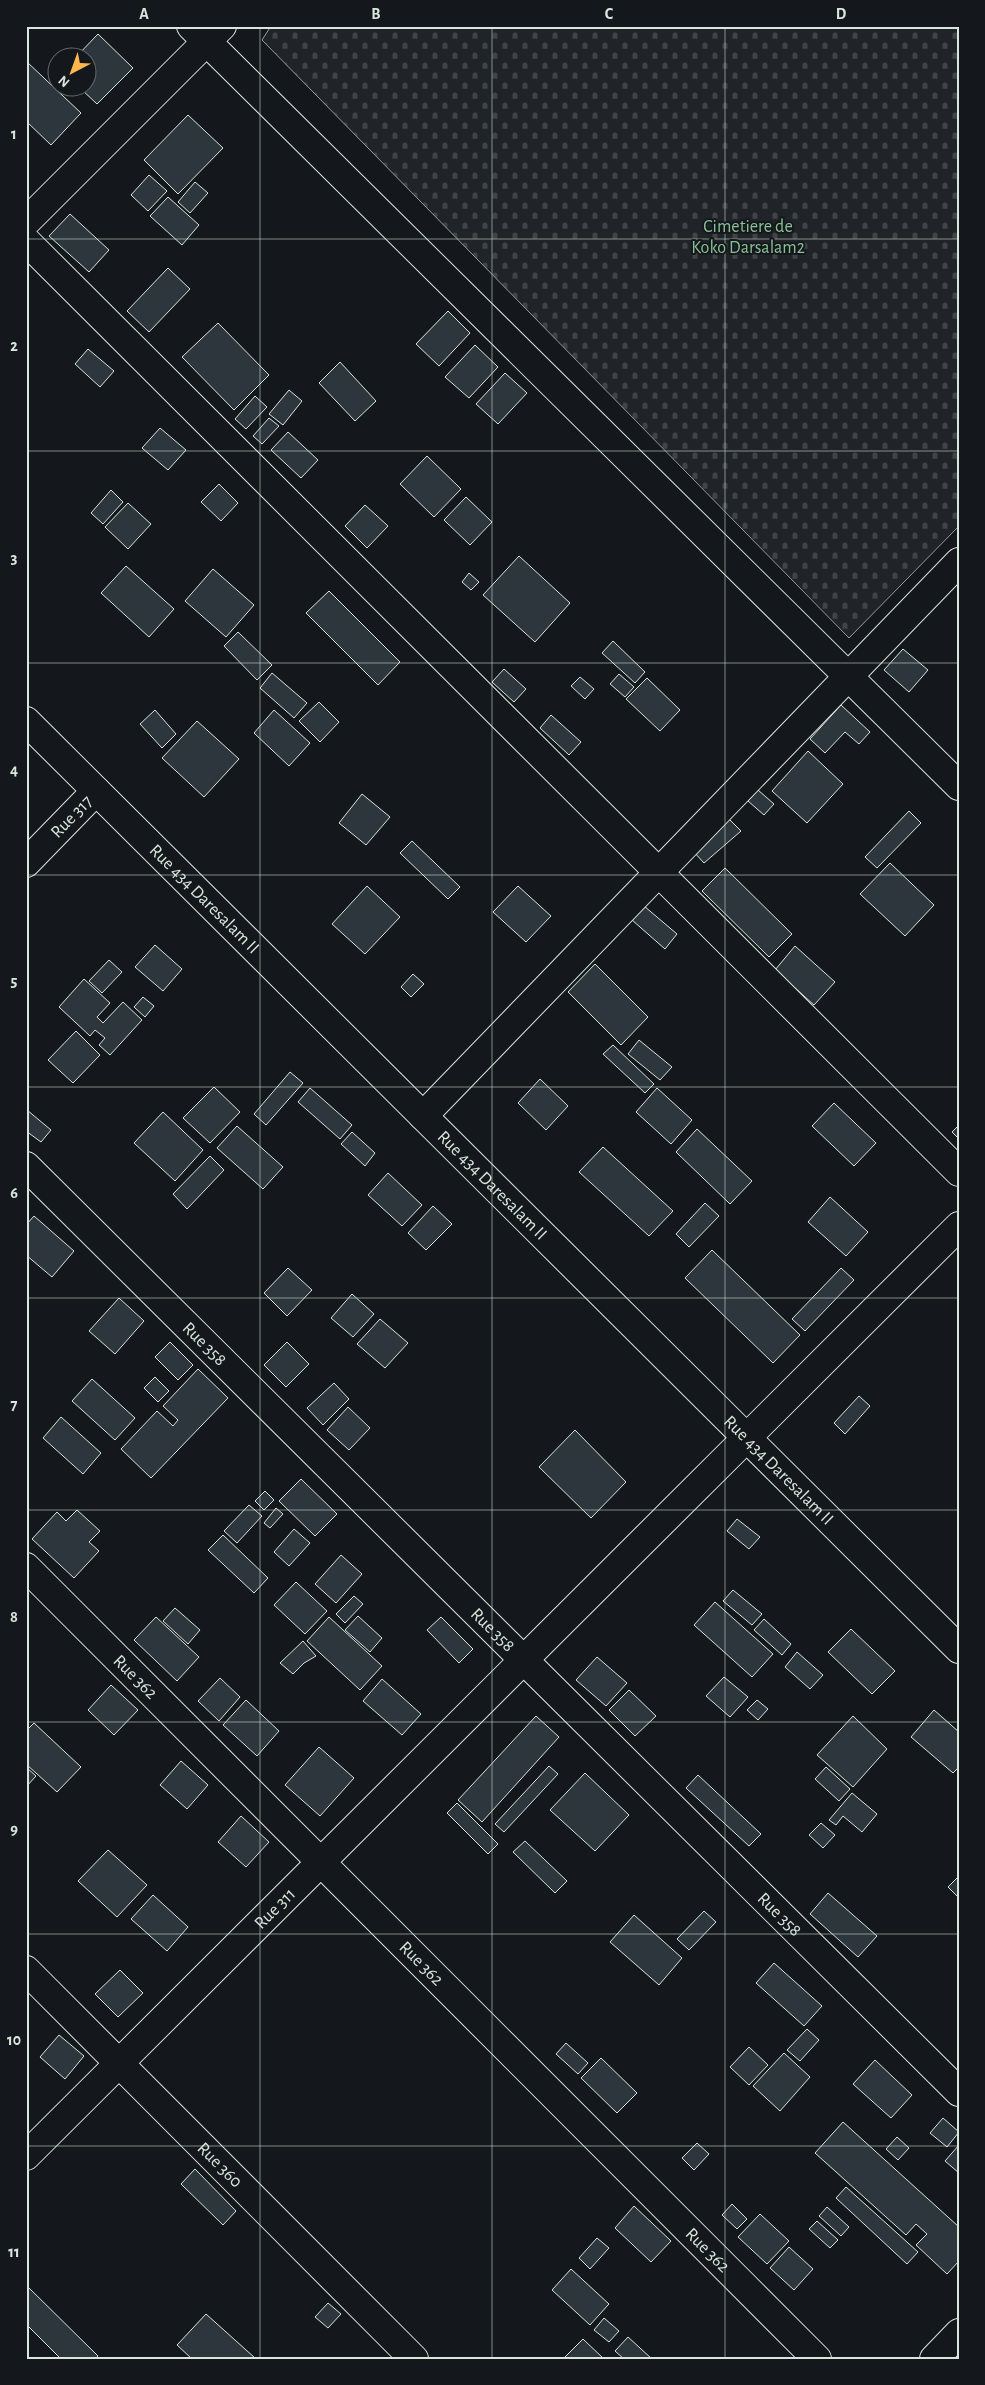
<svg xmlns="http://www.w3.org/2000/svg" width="985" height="2385" font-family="'Alegreya Sans',sans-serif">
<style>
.cemetery{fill:url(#cemetery-stones);stroke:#939e99}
.building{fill:#2c363c;stroke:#d8e6dc}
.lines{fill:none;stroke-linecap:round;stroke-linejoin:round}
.minor-casing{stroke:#d8e6dc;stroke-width:30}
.minor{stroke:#14181c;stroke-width:28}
.grid{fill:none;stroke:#d8e6dc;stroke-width:1;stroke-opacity:0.55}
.labels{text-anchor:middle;stroke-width:4;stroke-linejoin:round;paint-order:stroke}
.park-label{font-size:18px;fill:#8ac095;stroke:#14181c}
.street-label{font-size:18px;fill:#d8e6dc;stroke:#14181c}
.neatline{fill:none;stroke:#d8e6dc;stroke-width:2}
.grid-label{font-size:16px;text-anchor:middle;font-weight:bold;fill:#d8e6dc}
</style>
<defs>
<pattern id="cemetery-stones" width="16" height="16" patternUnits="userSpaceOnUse" patternTransform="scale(1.25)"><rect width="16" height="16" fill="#202428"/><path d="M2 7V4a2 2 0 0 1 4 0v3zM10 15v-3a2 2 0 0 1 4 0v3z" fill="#404447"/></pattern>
</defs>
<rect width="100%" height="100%" fill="#14181c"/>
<!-- cemetery -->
<polygon class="cemetery" points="271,26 959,26 959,526 849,638 262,40"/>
<!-- building -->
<g class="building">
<polygon points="98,34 133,68 97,104 80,88 88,88 88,58 75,58"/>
<polygon points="26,61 81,113 51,145 26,121"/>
<polygon points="188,115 223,148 178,194 144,160"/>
<polygon points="149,175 167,191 148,211 131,195"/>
<polygon points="195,182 208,193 190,213 178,202"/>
<polygon points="168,197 199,225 182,245 150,216"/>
<polygon points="70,214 109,250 89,272 49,236"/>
<polygon points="168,268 190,289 149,332 127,311"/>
<polygon points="448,311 470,333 439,366 416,344"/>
<polygon points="218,323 269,375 234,410 182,357"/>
<polygon points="475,345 498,367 469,398 445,377"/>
<polygon points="88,349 114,371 100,387 75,364"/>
<polygon points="340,362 376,401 355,421 319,383"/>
<polygon points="505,373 527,393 498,424 476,404"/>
<polygon points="289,390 302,401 283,425 269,414"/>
<polygon points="255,396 267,407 246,429 235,419"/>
<polygon points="269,418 279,426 262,444 253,436"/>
<polygon points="160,428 186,450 168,470 142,448"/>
<polygon points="288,432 318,460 301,478 271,450"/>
<polygon points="427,456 461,489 434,517 400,484"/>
<polygon points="219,484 238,503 221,521 201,502"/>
<polygon points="111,490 123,502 103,524 91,513"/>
<polygon points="466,497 492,522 470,545 444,520"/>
<polygon points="128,503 151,524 128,549 105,527"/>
<polygon points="365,505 388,526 367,548 345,526"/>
<polygon points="519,556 570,603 535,642 483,595"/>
<polygon points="126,566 174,609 149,637 101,593"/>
<polygon points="213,569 254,605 226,637 185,601"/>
<polygon points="469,573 479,582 471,590 462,582"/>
<polygon points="329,591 400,662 378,685 306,613"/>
<polygon points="238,632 272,665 257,680 224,646"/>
<polygon points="613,641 645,672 635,683 602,653"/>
<polygon points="903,649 928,670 909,692 884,670"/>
<polygon points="504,669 526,689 514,702 492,682"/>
<polygon points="272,673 307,703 294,718 260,688"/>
<polygon points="619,674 634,687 625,697 610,684"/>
<polygon points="580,677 594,689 585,699 571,686"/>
<polygon points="647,678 680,710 660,731 626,699"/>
<polygon points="319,702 339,722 320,742 299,721"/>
<polygon points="841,705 870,732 859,744 845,732 825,753 810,739"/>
<polygon points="155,710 176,734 162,748 140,724"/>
<polygon points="274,710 310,743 289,766 254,733"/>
<polygon points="551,715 581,742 569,755 540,728"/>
<polygon points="197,721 239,759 204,797 162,758"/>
<polygon points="808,751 843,784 807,823 772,791"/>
<polygon points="758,790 774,804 764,815 748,801"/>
<polygon points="362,794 390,817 366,845 339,823"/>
<polygon points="909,811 921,823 877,868 865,857"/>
<polygon points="729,819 741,831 704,863 693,851"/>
<polygon points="412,841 460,887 448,899 400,853"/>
<polygon points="890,863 934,905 905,936 860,894"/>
<polygon points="725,868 792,934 769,957 702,891"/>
<polygon points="367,886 400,917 365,954 332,924"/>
<polygon points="518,886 551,916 526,942 493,912"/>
<polygon points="644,906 677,934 665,949 632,920"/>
<polygon points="155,945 182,969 163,991 135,967"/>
<polygon points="795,946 835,982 814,1005 775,970"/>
<polygon points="109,960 122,972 102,993 89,981"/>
<polygon points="595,964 648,1017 621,1045 568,992"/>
<polygon points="413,974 424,984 411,997 401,987"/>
<polygon points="84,979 110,1003 97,1017 103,1023 123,1002 142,1020 110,1055 99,1045 105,1038 95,1030 90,1036 59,1007"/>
<polygon points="143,997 154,1006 145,1017 134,1007"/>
<polygon points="76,1031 100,1055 73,1083 48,1060"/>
<polygon points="639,1040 672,1067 660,1080 628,1054"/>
<polygon points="613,1045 654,1084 645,1093 603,1054"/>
<polygon points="290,1072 303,1083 266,1125 254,1114"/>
<polygon points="540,1079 568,1106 546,1130 518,1103"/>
<polygon points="214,1087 240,1112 210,1143 183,1118"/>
<polygon points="310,1088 352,1125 340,1139 298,1102"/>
<polygon points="657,1088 692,1120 671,1144 636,1112"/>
<polygon points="834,1103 876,1143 854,1166 812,1126"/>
<polygon points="27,1110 51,1130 41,1142 26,1131"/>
<polygon points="163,1112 203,1150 175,1181 134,1143"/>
<polygon points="959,1125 959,1139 952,1132"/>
<polygon points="237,1126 283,1167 263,1189 217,1148"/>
<polygon points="697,1129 752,1181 730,1204 676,1152"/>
<polygon points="352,1132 375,1153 365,1166 341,1144"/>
<polygon points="603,1147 673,1211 649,1236 579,1172"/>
<polygon points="210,1156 224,1170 187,1209 173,1194"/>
<polygon points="388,1173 422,1205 402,1226 368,1195"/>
<polygon points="830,1197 868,1232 846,1256 808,1222"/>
<polygon points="705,1203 719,1216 689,1247 676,1234"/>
<polygon points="433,1206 452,1224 426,1250 408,1233"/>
<polygon points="34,1216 74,1251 52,1277 26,1255 26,1225"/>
<polygon points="712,1250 800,1335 773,1363 685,1278"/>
<polygon points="288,1268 312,1290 287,1316 264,1293"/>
<polygon points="841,1268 854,1280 805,1331 792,1319"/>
<polygon points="352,1294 374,1314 353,1337 331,1318"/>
<polygon points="119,1298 144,1321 115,1354 89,1331"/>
<polygon points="380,1319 408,1343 385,1368 357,1344"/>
<polygon points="170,1342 193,1365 178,1380 155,1357"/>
<polygon points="287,1342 309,1364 286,1387 264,1365"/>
<polygon points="198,1369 228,1398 151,1478 121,1449 157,1411 173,1426 178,1420 163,1406"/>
<polygon points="155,1377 169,1391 158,1402 144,1388"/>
<polygon points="92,1379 135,1418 115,1440 72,1401"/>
<polygon points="334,1383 349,1399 323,1425 307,1408"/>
<polygon points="859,1396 870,1406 845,1434 834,1423"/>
<polygon points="348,1407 370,1428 349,1450 327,1430"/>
<polygon points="61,1417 101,1453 83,1474 43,1438"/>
<polygon points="575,1430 626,1482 591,1518 539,1467"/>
<polygon points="301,1479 337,1514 315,1536 279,1501"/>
<polygon points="265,1491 274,1500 264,1510 255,1501"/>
<polygon points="249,1505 262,1516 237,1543 224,1531"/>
<polygon points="276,1508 283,1514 270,1528 264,1523"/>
<polygon points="77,1510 100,1531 89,1542 99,1551 74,1578 32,1539 57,1512 66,1521"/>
<polygon points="737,1519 760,1537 749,1549 727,1531"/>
<polygon points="294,1529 310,1543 289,1566 274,1552"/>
<polygon points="223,1535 268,1578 254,1593 208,1550"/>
<polygon points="341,1555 362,1574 336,1603 315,1584"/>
<polygon points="296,1582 327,1611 305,1634 274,1605"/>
<polygon points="733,1590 762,1614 752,1625 723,1601"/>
<polygon points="354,1596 363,1604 345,1623 336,1614"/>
<polygon points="715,1602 773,1654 752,1677 694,1625"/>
<polygon points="175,1608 200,1630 188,1644 163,1621"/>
<polygon points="358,1616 382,1638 370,1652 345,1630"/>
<polygon points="156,1617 199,1657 177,1681 134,1640"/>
<polygon points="329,1617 382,1666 360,1690 307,1641"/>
<polygon points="441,1617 473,1649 459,1663 427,1630"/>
<polygon points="764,1619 791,1644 782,1655 754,1630"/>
<polygon points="851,1629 895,1671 872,1694 828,1652"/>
<polygon points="303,1641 316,1656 304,1663 293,1674 280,1663"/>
<polygon points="797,1652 823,1675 810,1689 785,1667"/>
<polygon points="597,1657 627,1683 606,1706 576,1680"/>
<polygon points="724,1677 748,1697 730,1717 706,1696"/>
<polygon points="220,1678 240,1697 219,1721 198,1701"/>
<polygon points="382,1679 421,1714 402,1735 363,1701"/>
<polygon points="111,1685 138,1710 114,1735 88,1710"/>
<polygon points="629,1690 656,1716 635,1736 609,1710"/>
<polygon points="246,1700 279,1731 257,1756 223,1725"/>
<polygon points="757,1700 768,1709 758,1720 747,1710"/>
<polygon points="934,1710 959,1732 959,1767 953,1773 911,1737"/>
<polygon points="536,1716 559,1737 482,1822 458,1800"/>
<polygon points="853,1716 887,1749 853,1787 817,1755"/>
<polygon points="34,1723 81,1767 57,1792 26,1764 26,1731"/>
<polygon points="319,1747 354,1778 320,1816 285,1785"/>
<polygon points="181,1761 208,1785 187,1809 160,1785"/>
<polygon points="549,1766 558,1774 504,1832 495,1824"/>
<polygon points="26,1767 36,1776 26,1787"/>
<polygon points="826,1767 850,1789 839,1801 815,1779"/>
<polygon points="585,1773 629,1815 595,1851 550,1810"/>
<polygon points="698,1775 761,1834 749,1846 686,1788"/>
<polygon points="852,1793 877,1814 862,1832 843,1816 836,1825 829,1820"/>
<polygon points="457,1803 498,1844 488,1854 447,1813"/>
<polygon points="241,1816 269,1842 246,1867 218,1842"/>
<polygon points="821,1823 835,1835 823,1848 809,1835"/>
<polygon points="525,1841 567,1881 555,1893 513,1852"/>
<polygon points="108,1850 147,1885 117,1917 78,1881"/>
<polygon points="959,1876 959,1898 948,1887"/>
<polygon points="828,1893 877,1936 858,1957 810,1914"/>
<polygon points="153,1895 188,1927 167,1951 131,1919"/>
<polygon points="704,1911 716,1922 689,1950 677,1939"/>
<polygon points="634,1915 682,1958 659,1985 610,1942"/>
<polygon points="774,1963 822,2006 804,2026 756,1983"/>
<polygon points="120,1970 143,1993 118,2017 95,1994"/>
<polygon points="807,2029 819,2040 800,2061 787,2050"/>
<polygon points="59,2035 84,2056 65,2079 40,2057"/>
<polygon points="566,2043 588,2063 578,2074 556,2054"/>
<polygon points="749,2047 768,2065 749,2085 730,2067"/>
<polygon points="784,2053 810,2077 780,2111 753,2086"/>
<polygon points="601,2058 637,2093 617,2113 581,2078"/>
<polygon points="875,2060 912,2095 891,2118 853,2084"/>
<polygon points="943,2118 959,2132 947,2147 930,2133"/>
<polygon points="843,2122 959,2227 959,2261 947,2274 916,2245 927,2234 916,2224 906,2235 815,2153"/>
<polygon points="897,2137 909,2148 898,2160 886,2149"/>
<polygon points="697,2143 709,2154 694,2170 682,2158"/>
<polygon points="959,2145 959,2173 945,2161"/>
<polygon points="195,2169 236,2211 223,2225 181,2184"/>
<polygon points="846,2187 918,2252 907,2264 836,2198"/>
<polygon points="732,2204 747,2219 737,2229 722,2215"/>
<polygon points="634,2206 671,2241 651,2262 615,2228"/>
<polygon points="827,2207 849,2227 841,2236 819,2216"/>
<polygon points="760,2214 789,2241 767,2264 738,2237"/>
<polygon points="817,2221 838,2240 830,2248 809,2229"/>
<polygon points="597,2238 609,2248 590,2269 579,2258"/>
<polygon points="789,2247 813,2269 794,2290 770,2268"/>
<polygon points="571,2269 609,2304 590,2325 552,2290"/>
<polygon points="26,2285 98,2356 95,2359 61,2359 26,2324"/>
<polygon points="328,2303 341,2314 328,2328 315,2317"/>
<polygon points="206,2314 255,2358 192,2359 177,2345"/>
<polygon points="604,2318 619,2331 609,2342 594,2330"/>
<polygon points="628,2337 652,2359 624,2359 615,2351"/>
<polygon points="583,2339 604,2359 563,2359"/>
</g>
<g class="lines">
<defs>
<g id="minor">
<polyline points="191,26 959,786"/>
<polyline points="26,222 222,26"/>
<polyline points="26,241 959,1172"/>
<path id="s1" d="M 26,721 L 959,1649"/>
<path id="s2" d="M 26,863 L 96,791"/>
<polyline points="423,1116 959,562"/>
<path id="s3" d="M 26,1166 L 959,2092"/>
<path id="s4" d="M 26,1567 L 817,2359"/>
<path id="s5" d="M 26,1970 L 414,2359"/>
<path id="s6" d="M 26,2156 L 959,1226"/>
<polyline points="934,2359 959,2333"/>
</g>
</defs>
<!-- minor casing -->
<use href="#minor" class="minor-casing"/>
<!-- minor -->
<use href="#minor" class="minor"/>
</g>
<!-- grid -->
<path class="grid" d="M 260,26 L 260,2359M 492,26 L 492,2359M 725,26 L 725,2359M 26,239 L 959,239M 26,451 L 959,451M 26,663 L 959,663M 26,875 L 959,875M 26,1087 L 959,1087M 26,1298 L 959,1298M 26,1510 L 959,1510M 26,1722 L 959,1722M 26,1934 L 959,1934M 26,2146 L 959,2146"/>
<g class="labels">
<!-- park labels -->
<g class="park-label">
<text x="748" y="232">Cimetiere de<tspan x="748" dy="21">Koko Darsalam2</tspan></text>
</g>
<!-- street labels -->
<g class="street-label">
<text dy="6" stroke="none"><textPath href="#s2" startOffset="65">Rue 317</textPath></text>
<text dy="6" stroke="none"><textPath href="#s1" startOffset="252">Rue 434 Daresalam II</textPath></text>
<text dy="6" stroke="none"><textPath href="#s1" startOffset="658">Rue 434 Daresalam II</textPath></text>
<text dy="6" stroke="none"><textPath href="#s3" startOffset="252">Rue 358</textPath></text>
<text dy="6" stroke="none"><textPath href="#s1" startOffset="1062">Rue 434 Daresalam II</textPath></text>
<text dy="6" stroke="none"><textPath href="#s3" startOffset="658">Rue 358</textPath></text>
<text dy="6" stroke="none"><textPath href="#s4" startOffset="155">Rue 362</textPath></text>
<text dy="6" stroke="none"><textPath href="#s6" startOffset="351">Rue 311</textPath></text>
<text dy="6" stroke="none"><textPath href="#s3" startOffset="1062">Rue 358</textPath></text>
<text dy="6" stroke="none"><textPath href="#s4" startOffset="560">Rue 362</textPath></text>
<text dy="6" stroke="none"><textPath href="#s5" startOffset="275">Rue 360</textPath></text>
<text dy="6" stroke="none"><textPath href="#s4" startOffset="965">Rue 362</textPath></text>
</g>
</g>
<!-- border -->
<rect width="985" height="2385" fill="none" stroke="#14181c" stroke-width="55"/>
<!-- north arrow -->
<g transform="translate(72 72) rotate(221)"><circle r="24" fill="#14181c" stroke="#626a69"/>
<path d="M0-4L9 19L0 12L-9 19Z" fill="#ffb74d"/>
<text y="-8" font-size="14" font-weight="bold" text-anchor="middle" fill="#d8e6dc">N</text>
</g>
<rect x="28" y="28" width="930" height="2330" class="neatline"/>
<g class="grid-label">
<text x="144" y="19">A</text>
<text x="376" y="19">B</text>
<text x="609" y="19">C</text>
<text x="841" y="19">D</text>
<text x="14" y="139">1</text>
<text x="14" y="351">2</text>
<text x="14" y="563">3</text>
<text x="14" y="775">4</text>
<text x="14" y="986">5</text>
<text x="14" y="1198">6</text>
<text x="14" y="1410">7</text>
<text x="14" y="1622">8</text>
<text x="14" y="1834">9</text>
<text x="14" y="2045">10</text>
<text x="14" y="2257">11</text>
</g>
</svg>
